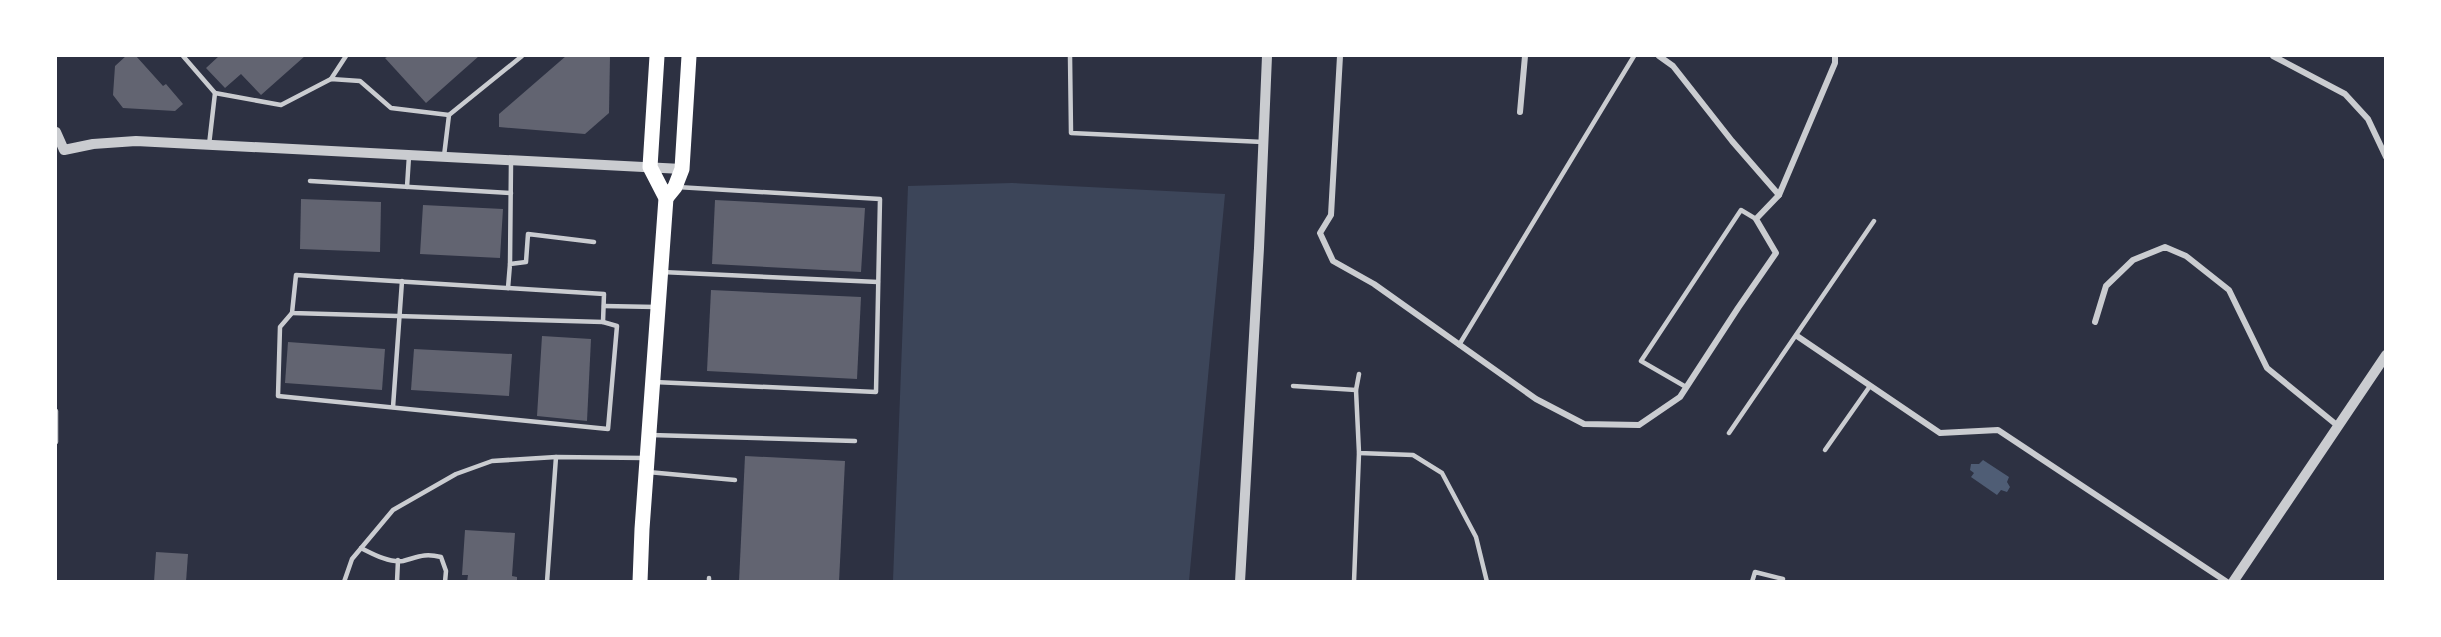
<svg xmlns="http://www.w3.org/2000/svg" width="2441" height="637" font-family="'IBM Plex Sans',sans-serif">
<style>
.green{fill:#3c4559}
.water{fill:#4f5d75}
.building{fill:#626471}
.lines{fill:none;stroke-linecap:round;stroke-linejoin:round}
.service{stroke:#caccd0;stroke-width:4.5}
.minor{stroke:#caccd0;stroke-width:6}
.tertiary{stroke:#caccd0;stroke-width:10}
.primary{stroke:#fff;stroke-width:15}
</style>
<rect width="100%" height="100%" fill="#2d3142"/>
<!-- green -->
<polygon class="green" points="1012,183 1225,194 1189,581 893,581 908,186"/>
<!-- water -->
<polygon class="water" points="1983,460 2009,477 2007,482 2010,487 2007,492 2001,490 1997,495 1971,477 1974,473 1970,470 1971,464 1979,464"/>
<!-- building -->
<g class="building">
<polygon points="126,56 136,56 163,86 166,84 183,104 175,111 123,108 113,95 115,66"/>
<polygon points="219,56 305,56 261,95 241,74 225,88 206,68"/>
<polygon points="389,56 479,56 426,103 385,58"/>
<polygon points="566,56 610,56 609,113 585,134 499,127 499,114"/>
<polygon points="301,199 381,202 380,252 300,249"/>
<polygon points="715,200 865,208 861,272 712,264"/>
<polygon points="423,205 503,209 500,258 420,254"/>
<polygon points="711,290 861,297 857,379 707,371"/>
<polygon points="542,336 591,339 587,421 537,416"/>
<polygon points="288,342 385,349 382,390 285,383"/>
<polygon points="414,349 512,354 509,396 411,390"/>
<polygon points="745,456 845,461 839,582 739,582"/>
<polygon points="465,530 515,533 512,576 517,577 517,582 467,582 468,575 462,575"/>
<polygon points="156,552 188,554 186,582 154,582"/>
</g>
<g class="lines">
<!-- service -->
<g class="service">
<polyline points="183,56 215,93 209,145"/>
<polyline points="1070,56 1071,133 1263,142"/>
<polyline points="331,79 346,56"/>
<polyline points="215,93 281,105 331,79 360,81 391,108 449,115"/>
<polyline points="444,156 449,115 522,56"/>
<polyline points="310,181 511,193"/>
<polyline points="407,187 409,156"/>
<polyline points="510,264 511,162"/>
<polyline points="662,272 878,282"/>
<polygon points="296,275 604,294 603,322 292,313"/>
<polyline points="508,288 510,264 526,262 528,234 594,242"/>
<polyline points="604,306 656,307"/>
<polyline points="292,313 280,327 278,396 608,429 617,326 603,322"/>
<polyline points="1459,345 1634,56"/>
<polyline points="1359,374 1356,390 1359,453 1413,455 1442,473 1476,537 1487,582"/>
<polyline points="654,382 876,392 880,199 677,187"/>
<polyline points="1293,386 1356,390"/>
<polyline points="1686,387 1641,361 1741,210 1756,219"/>
<polyline points="393,407 402,281"/>
<polyline points="56,411 56,442"/>
<polyline points="1729,433 1874,221"/>
<polyline points="651,435 855,441"/>
<polyline points="1825,450 1870,386"/>
<polyline points="648,472 735,480"/>
<path d="M 361,548 C 373,554 389,563 403,561 C 418,557 424,553 441,557 L 446,571 L 445,582"/>
<polyline points="344,582 352,559 393,510 456,474 492,461 556,457"/>
<polyline points="397,582 398,560"/>
<polyline points="547,582 556,457 644,458"/>
<polyline points="709,582 709,578"/>
<polyline points="1354,582 1359,453"/>
<polyline points="1752,582 1755,572 1783,579 1782,582"/>
</g>
<!-- minor -->
<g class="minor">
<polyline points="1340,56 1331,215 1320,233 1333,261 1374,284 1536,399 1584,424 1639,425 1680,397 1738,308 1776,253 1756,219 1779,195 1835,63 1835,56"/>
<polyline points="1659,56 1673,66 1732,141 1779,195"/>
<polyline points="2273,56 2345,94 2368,119 2386,157"/>
<polyline points="1520,112 1525,56"/>
<polyline points="2095,322 2106,286 2133,260 2165,247 2186,256 2229,290 2267,368 2338,426"/>
<polyline points="1797,336 1940,433 1998,430 2227,582"/>
</g>
<!-- tertiary -->
<g class="tertiary">
<polyline points="56,132 64,150 93,144 136,141 682,169"/>
<polyline points="1240,582 1259,248 1267,56"/>
<polyline points="2233,582 2386,355"/>
</g>
<!-- primary -->
<g class="primary">
<polyline points="666,198 675,187 682,169 689,56"/>
<polyline points="640,582 642,529 666,198 650,167 657,56"/>
</g>
</g>
<!-- border -->
<rect width="2441" height="637" fill="none" stroke="#ffffff" stroke-width="114"/>
</svg>
